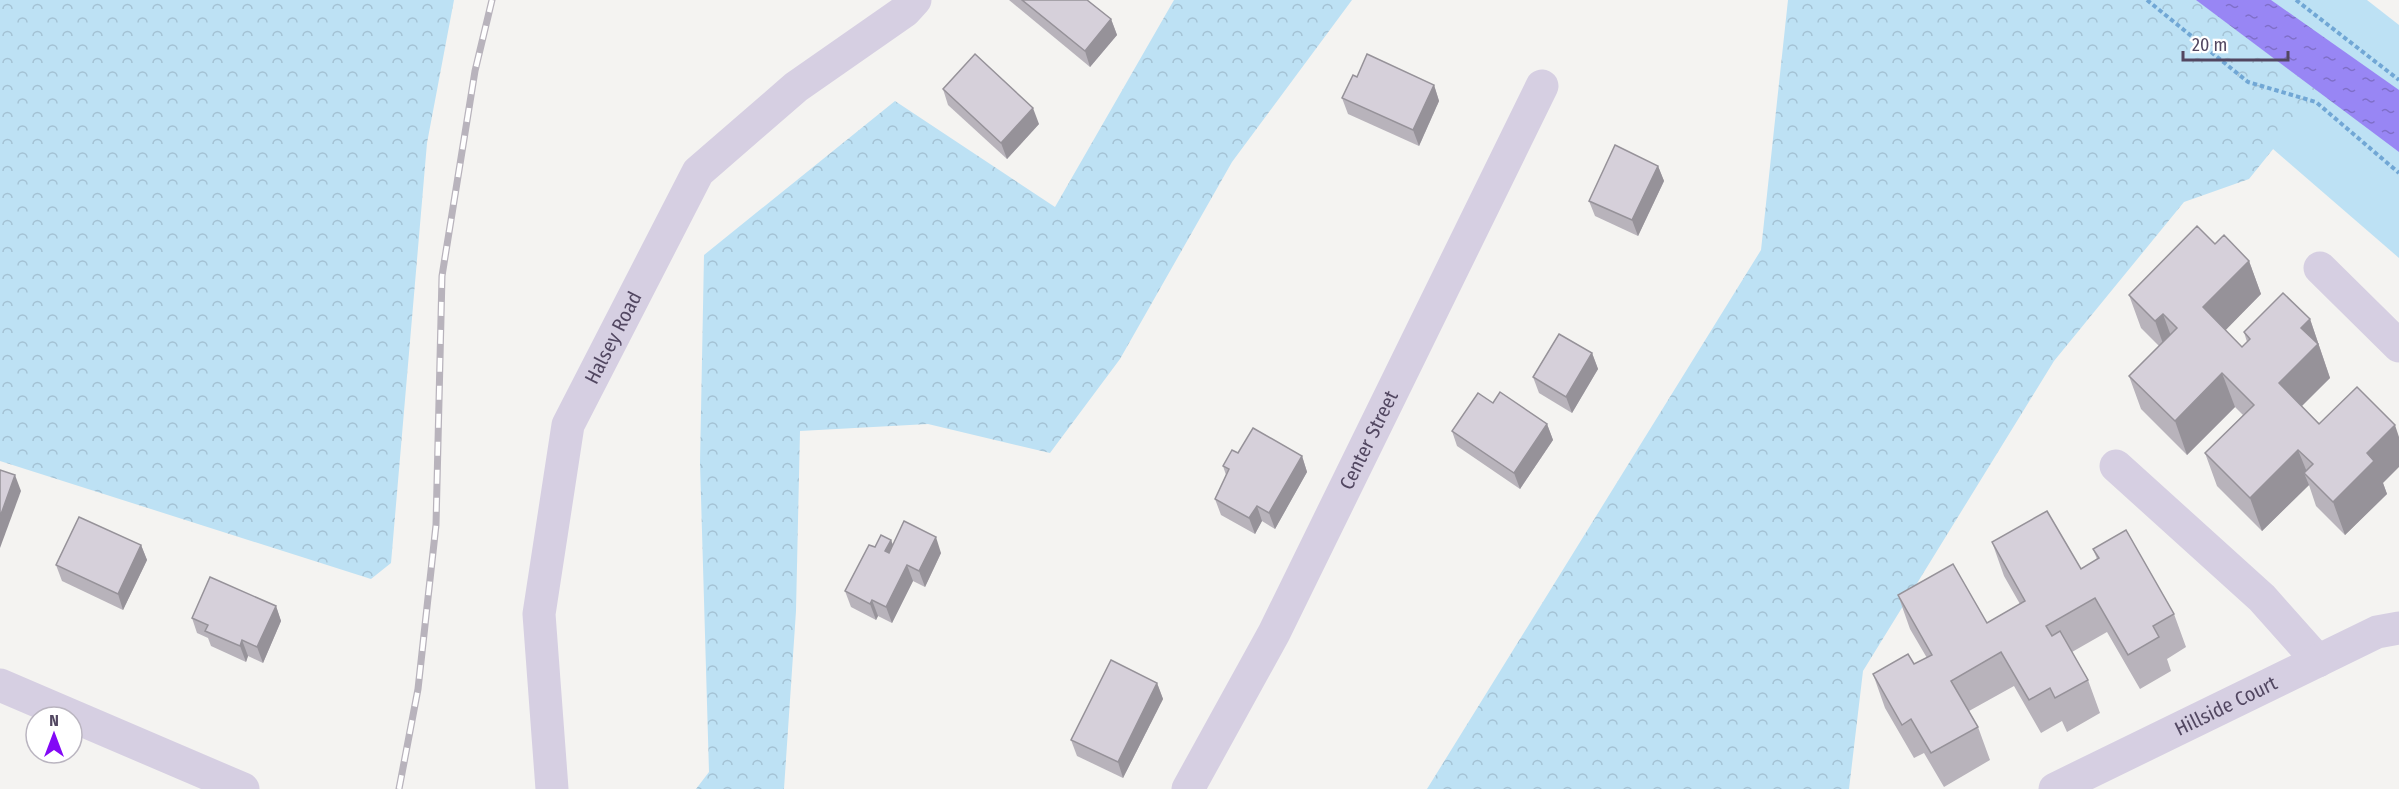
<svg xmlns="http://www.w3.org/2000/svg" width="2399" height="789" font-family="'Fira Sans Condensed',sans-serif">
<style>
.green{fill:#bde1f4}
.forest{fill:url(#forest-crowns)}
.water{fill:url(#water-ripples)}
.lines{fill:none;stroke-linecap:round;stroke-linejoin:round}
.path{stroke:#71a7d5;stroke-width:4;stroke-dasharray:4.5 3;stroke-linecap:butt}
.minor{stroke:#d6cfe2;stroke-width:33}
.rail-casing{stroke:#b8b3bc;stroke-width:7}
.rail{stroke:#fff;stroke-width:4.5;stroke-dasharray:14;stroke-linecap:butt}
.wall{fill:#b8b3bb}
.shaded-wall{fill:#969299}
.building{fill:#d6d0da;stroke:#969299;stroke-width:1.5}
.labels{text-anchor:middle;stroke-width:4.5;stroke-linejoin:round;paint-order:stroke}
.street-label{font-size:20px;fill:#524761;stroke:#fff}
</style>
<defs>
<pattern id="forest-crowns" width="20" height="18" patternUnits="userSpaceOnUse" patternTransform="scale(1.5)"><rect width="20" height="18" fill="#bde1f4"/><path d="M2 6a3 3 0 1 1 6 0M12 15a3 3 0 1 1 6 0" fill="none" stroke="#a4c2d4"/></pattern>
<pattern id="water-ripples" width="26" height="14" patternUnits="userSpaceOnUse" patternTransform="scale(1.5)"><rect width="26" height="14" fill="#9886f4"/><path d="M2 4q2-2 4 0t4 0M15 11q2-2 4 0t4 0" fill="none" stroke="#7f6fc9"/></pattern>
</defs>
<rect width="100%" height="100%" fill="#f4f3f1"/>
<!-- green -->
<polygon class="green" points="2123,0 2367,0 2399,25 2399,258 2153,45"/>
<!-- forest -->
<g class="forest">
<polygon points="0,0 454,0 427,143 391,563 371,579 0,461"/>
<polygon points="1174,0 1352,0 1232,162 1120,359 1050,453 928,424 800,431 796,611 784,789 696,789 709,772 700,463 704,255 895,101 1055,207"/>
<polygon points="1788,0 2196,0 2319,92 2249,179 2184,202 2054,361 1863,671 1849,789 1427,789 1761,250"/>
</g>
<!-- water -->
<polygon class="water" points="2196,0 2271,0 2399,90 2399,152"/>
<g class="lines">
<!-- path -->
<g class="path">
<polyline points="2147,0 2248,82 2316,102 2399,173"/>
<polyline points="2296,0 2399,80"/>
</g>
<!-- minor -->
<g class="minor">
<polyline points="2320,268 2399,346"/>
<polyline points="2116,466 2262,598 2318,661"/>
<polyline points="0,685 243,789"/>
<path id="s1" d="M 552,789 L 539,614 L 568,425 L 698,172 L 796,87 L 905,11 L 915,0"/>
<path id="s2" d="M 1188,789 L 1274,633 L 1542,86"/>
<path id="s3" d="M 2055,789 L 2377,632 L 2399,628"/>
</g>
<defs>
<polyline id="rail" points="399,789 418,689 436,525 442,276 475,71 492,0"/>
</defs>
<!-- rail casing -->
<use href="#rail" class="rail-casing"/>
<!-- rail -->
<use href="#rail" class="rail"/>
</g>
<!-- wall -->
<g class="wall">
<polygon points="1009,0 1087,0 1111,19 1117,35 1090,67"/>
<polygon points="1357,77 1434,85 1439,101 1419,146 1348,114 1342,98"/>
<polygon points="943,89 1039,124 1007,159 948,105"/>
<polygon points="1658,166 1664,181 1638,236 1595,216 1589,201"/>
<polygon points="2249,261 2261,294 2225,330 2242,347 2247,342 2244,332 2310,319 2330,378 2301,406 2383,483 2387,494 2345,535 2316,506 2309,485 2262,531 2217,486 2205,453 2243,415 2235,407 2187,455 2141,409 2129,376 2159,346 2141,328 2129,295"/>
<polygon points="1592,353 1598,369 1572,413 1539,393 1533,377"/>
<polygon points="1493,403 1547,424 1553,440 1520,489 1457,446 1452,431"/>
<polygon points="1238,453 1302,456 1307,472 1275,529 1262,521 1255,534 1221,515 1215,499 1226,475 1223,466"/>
<polygon points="891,540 893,545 941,553 925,587 913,581 892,623 878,616 876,620 851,607 845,591 875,547"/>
<polygon points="1992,542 2081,569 2097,559 2093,549 2174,614 2186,647 2167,659 2171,671 2140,689 2107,632 2072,652 2088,680 2100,713 2067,732 2062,721 2041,733 2014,686 1969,711 1978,727 1990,760 1944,787 1924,753 1914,758 1885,708 1873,674 1914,664 1927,658 1910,629 1898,595 1987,623 2020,604 2004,576"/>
<polygon points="141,545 147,560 123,610 62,581 56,565"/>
<polygon points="276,606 281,621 263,663 248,656 246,662 211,646 208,638 197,633 192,618"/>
<polygon points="1157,683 1163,699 1123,778 1077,756 1071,740"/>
</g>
<!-- shaded-wall -->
<g class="shaded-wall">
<polygon points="1111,19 1117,35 1090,67 1085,51"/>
<polygon points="1434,85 1439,101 1419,146 1413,130"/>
<polygon points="1033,108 1039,124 1007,159 1001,143"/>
<polygon points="1658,166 1664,181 1638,236 1632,220"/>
<polygon points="2249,261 2261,294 2215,341 2203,307"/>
<polygon points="2163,314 2175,347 2167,355 2155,321"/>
<polygon points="2310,319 2330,378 2291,417 2279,383 2301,328"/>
<polygon points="1592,353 1598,369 1572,413 1566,397"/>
<polygon points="2222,373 2235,407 2187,455 2175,421"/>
<polygon points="1547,424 1553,440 1520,489 1514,473"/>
<polygon points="2395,425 2399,437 2399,467 2383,483 2387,494 2345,535 2333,502 2367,453"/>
<polygon points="2298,450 2309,477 2304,473 2309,485 2262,531 2250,498"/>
<polygon points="1302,456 1307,472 1275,529 1269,513"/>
<polygon points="15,475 21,491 0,548 0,517"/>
<polygon points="1257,506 1262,521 1255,534 1249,518"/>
<polygon points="936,537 941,553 925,587 919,571"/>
<polygon points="891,540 897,556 885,551"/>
<polygon points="141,545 147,560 123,610 118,594"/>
<polygon points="907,565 913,581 892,623 886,607"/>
<polygon points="872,600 878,616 876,620 870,604"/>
<polygon points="276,606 281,621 263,663 257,647"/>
<polygon points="242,640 248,656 246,662 240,646"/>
<polygon points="1157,683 1163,699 1123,778 1118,762"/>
</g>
<!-- building -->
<g class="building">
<polygon points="1022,0 1087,0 1111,19 1085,51"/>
<polygon points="975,54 1033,108 1001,143 943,89"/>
<polygon points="1367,54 1434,85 1413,130 1342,98 1353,75 1357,77"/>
<polygon points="1615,145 1658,166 1632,220 1589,201"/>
<polygon points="2197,226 2215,244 2224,235 2249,261 2203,307 2242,347 2250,339 2244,332 2283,293 2310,319 2301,328 2318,344 2279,383 2319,424 2357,387 2395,425 2367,453 2374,461 2333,502 2304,473 2313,464 2298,450 2250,498 2205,453 2254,405 2222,373 2175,421 2129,376 2177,328 2163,314 2155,321 2129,295"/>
<polygon points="1559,334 1592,353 1566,397 1533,377"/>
<polygon points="1500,392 1547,424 1514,473 1452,431 1478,393 1493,403"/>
<polygon points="1253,428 1302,456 1269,513 1257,506 1249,518 1215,499 1229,469 1223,466 1232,450 1238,453"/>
<polygon points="0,470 15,475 0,517"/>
<polygon points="2047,511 2081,569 2099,558 2093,549 2126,530 2174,614 2153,626 2159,637 2128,655 2095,598 2046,626 2052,636 2060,631 2088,680 2055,698 2050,688 2029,700 2001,652 1951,681 1978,727 1931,753 1911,719 1902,725 1873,674 1908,654 1914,664 1932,655 1898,595 1953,564 1987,623 2025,601 1992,542"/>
<polygon points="79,517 141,545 118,594 56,565"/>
<polygon points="904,521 936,537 919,571 907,565 886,607 872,600 870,604 845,591 869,545 875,547 881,535 891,540 885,551 889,553"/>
<polygon points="210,577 276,606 257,647 242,640 240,646 205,631 208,625 192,618"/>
<polygon points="1111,660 1157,683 1118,762 1071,740"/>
</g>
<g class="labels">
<!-- street labels -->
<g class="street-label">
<text dy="7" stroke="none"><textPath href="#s1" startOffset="465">Halsey Road</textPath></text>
<text dy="7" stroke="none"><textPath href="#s2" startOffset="393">Center Street</textPath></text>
<text dy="7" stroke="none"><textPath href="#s3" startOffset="190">Hillside Court</textPath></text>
</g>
</g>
<!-- north arrow -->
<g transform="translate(54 735)"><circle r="28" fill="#ffffff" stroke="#bab5c0" stroke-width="1.5"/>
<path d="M0-4.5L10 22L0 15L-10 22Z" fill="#8309f6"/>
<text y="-9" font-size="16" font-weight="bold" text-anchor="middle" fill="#524761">N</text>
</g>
<!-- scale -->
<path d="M2183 51v9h105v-9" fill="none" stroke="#524761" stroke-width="3"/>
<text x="2192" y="51" font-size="18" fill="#524761" stroke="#ffffff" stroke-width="4.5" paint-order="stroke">20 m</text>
</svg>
